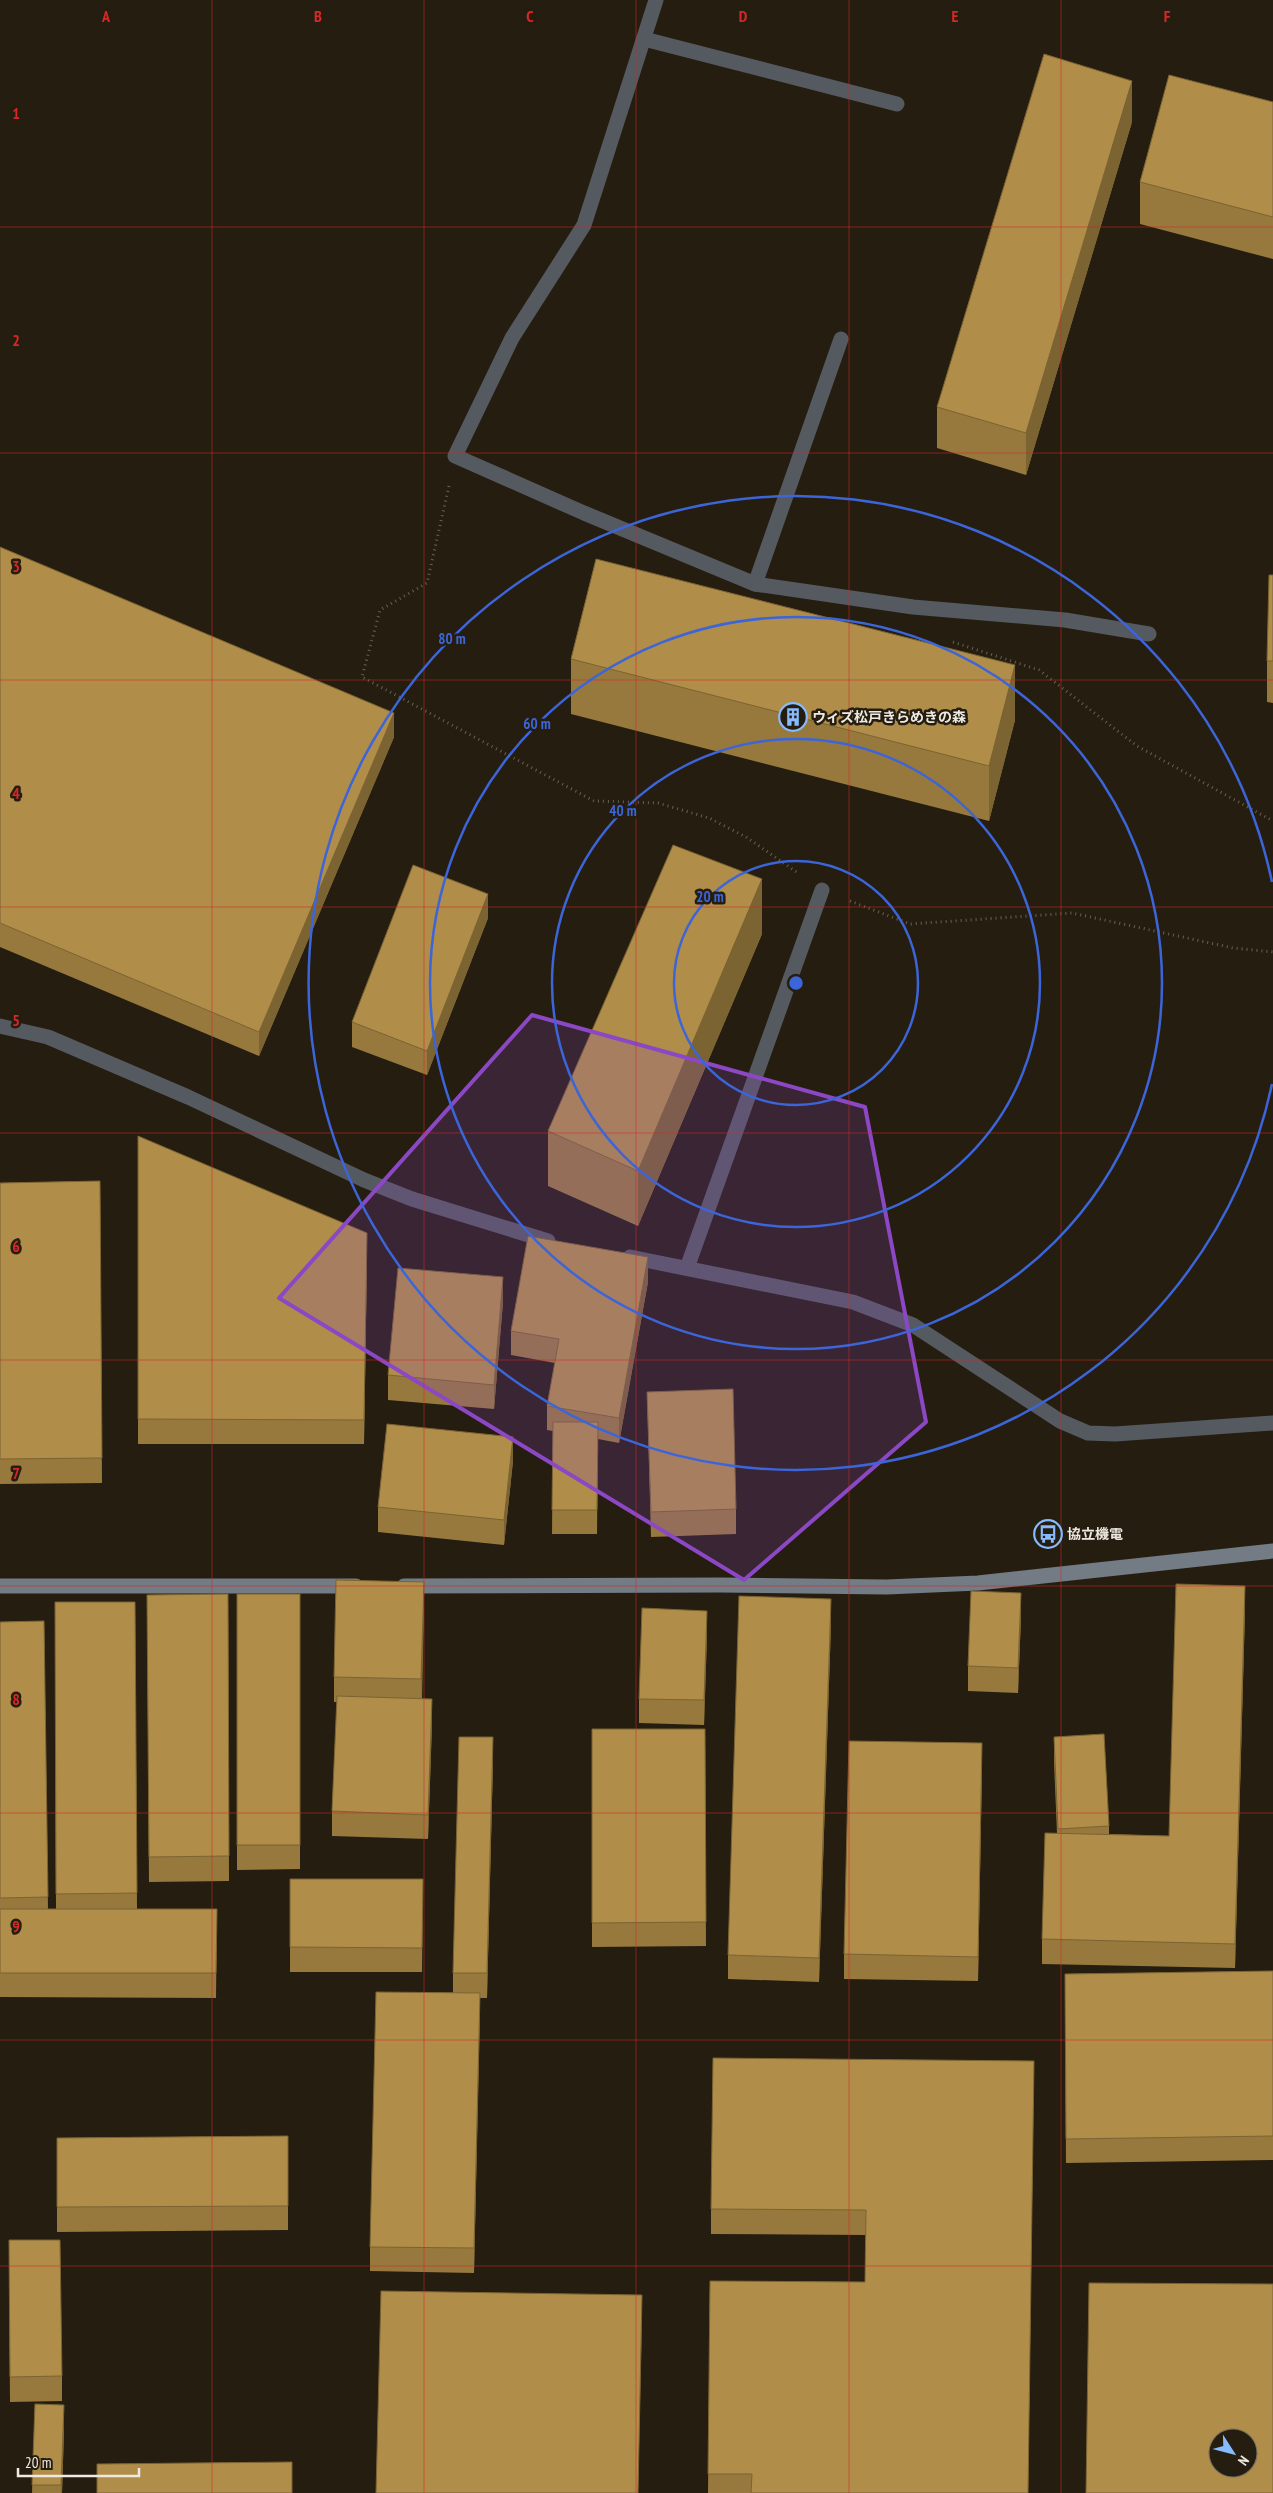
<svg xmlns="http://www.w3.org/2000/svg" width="1273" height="2493" font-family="'PT Sans Narrow','Noto Sans JP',sans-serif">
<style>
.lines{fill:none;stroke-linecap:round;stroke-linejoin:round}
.path{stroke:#686055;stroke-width:3;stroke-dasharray:1 4;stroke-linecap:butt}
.lane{stroke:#555a60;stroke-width:15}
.street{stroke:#555a60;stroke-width:15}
.secondary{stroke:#737b85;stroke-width:15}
.wall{fill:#97793e}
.shaded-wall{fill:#7b6332}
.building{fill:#b08d48;stroke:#7b6332;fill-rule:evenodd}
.marked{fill:#8c48c4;fill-opacity:0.2;stroke:#8c48c4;stroke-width:4;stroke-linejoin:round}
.grid{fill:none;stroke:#d62828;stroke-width:1;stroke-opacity:0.55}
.ring{fill:none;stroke:#3c65d9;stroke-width:2.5}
.labels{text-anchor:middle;stroke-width:5;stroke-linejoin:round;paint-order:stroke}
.poi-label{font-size:14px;font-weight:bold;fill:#efeae1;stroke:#251d10;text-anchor:start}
.grid-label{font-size:16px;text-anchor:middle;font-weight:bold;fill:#d62828;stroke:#251d10;stroke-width:5;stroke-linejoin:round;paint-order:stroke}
.centre{fill:#3c65d9;stroke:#251d10;stroke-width:2.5}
.ring-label{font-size:15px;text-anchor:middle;font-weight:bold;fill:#3c65d9;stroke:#251d10;stroke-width:5;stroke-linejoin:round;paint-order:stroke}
</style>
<rect width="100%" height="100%" fill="#251d10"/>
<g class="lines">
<!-- path -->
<g class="path">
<polyline points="449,486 427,583 380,610 362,677 594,801 658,803 709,818 746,837 798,873"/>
<polyline points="953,642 1039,670 1137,746 1273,821"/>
<polyline points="850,901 910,924 1072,913 1233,948 1273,952"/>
</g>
<!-- lane -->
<g class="lane">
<polyline points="644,39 897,104"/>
<polyline points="755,584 841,339"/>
<polyline points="687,1268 822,890"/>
</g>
<!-- street -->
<g class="street">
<polyline points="656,0 584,225 512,338 455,456 584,513 755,584 913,607 1065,620 1149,634"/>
<polyline points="0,1026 48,1037 188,1097 364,1180 412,1199 548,1241"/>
<polyline points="630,1257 853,1302 913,1325 1060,1421 1088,1433 1115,1434 1273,1423"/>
</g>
<!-- secondary -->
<g class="secondary">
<polyline points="0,1586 356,1586"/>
<polyline points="404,1586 720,1585 887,1587 978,1583 1273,1551"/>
</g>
</g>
<!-- wall -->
<g class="wall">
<polygon points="1273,102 1273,259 1140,224 1140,182"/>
<polygon points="1132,122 1026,475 937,448 937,407"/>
<polygon points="0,547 394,737 259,1056 0,947"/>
<polygon points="1273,575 1273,703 1267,702 1267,661"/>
<polygon points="571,659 1015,720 989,821 571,714"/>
<polygon points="488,918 427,1075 352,1047 352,1022"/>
<polygon points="762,934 638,1226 548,1186 548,1131"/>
<polygon points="138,1136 367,1258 364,1444 138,1444"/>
<polygon points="100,1181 102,1483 0,1484 0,1183"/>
<polygon points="648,1282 619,1443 598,1439 597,1534 552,1534 553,1431 547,1430 547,1406 555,1363 511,1355 511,1331"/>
<polygon points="503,1302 494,1409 388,1400 388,1375"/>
<polygon points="647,1392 736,1509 736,1534 651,1537"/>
<polygon points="513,1461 504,1545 378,1532 378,1507"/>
<polygon points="228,1594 229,1881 149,1882 147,1595"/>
<polygon points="237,1594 300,1594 300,1869 237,1870"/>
<polygon points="55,1602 135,1602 137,1909 217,1909 216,1998 0,1997 0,1622 44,1621 48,1909 56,1909"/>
<polygon points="424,1606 422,1699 432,1724 428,1839 332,1836 332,1811 337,1702 334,1702 334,1677"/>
<polygon points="1245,1611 1235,1968 1042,1964 1042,1939 1057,1833 1054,1762 1054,1737 1109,1826 1109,1834 1169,1836"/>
<polygon points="1021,1617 1018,1693 968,1691 968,1666"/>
<polygon points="831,1624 819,1982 728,1979 728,1955"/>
<polygon points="707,1635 704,1725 639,1723 639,1699"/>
<polygon points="592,1729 705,1729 706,1946 592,1947"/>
<polygon points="493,1762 487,1998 480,1998 474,2273 370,2271 370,2247 453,1993 453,1973"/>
<polygon points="982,1767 978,1981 844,1979 844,1954"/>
<polygon points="290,1879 423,1879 422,1972 290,1972"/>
<polygon points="1273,1971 1273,2160 1066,2163 1065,1974"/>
<polygon points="1034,2061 1028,2493 708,2493 710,2281 865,2282 866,2235 711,2234 711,2209"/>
<polygon points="288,2136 288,2230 57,2232 57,2138"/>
<polygon points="9,2240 62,2376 62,2401 10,2402"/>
<polygon points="35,2404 64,2429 62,2493 32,2493"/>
</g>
<!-- shaded-wall -->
<g class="shaded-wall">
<polygon points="1132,81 1132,122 1026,475 1026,433"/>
<polygon points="1015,665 1015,720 989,821 989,766"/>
<polygon points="394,713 394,737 259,1056 259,1032"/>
<polygon points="762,879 762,934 638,1226 638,1171"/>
<polygon points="488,894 488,918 427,1075 427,1051"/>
<polygon points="367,1233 367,1258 364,1444 364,1420"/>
<polygon points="648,1257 648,1282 619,1443 619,1418"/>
<polygon points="503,1277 503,1302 494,1409 494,1385"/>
<polygon points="513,1437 513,1461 504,1545 504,1520"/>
<polygon points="424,1582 424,1606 421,1704 421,1679"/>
<polygon points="1245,1586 1245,1611 1235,1968 1235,1944"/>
<polygon points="1021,1593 1021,1617 1018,1693 1018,1668"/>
<polygon points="831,1599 831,1624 819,1982 819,1958"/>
<polygon points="707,1611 707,1635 704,1725 704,1700"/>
<polygon points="432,1699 432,1724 428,1839 428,1815"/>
<polygon points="493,1737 493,1762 487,1998 487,1973"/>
<polygon points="982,1743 982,1767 978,1981 978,1957"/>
<polygon points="480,1993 480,2018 474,2273 474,2248"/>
<polygon points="642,2295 642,2320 638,2493"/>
<polygon points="64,2405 64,2429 62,2493 61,2493"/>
</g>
<!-- building -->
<g class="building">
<polygon points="1044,54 1132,81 1026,433 937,407"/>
<polygon points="1169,75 1273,102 1273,217 1140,182"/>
<polygon points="0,547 394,713 259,1032 0,923"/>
<polygon points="596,559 1015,665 989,766 571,659"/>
<polygon points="1269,575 1273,575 1273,661 1267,661"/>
<polygon points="673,845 762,879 638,1171 548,1131"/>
<polygon points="413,865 488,894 427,1051 352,1022"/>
<polygon points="138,1136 367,1233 364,1420 138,1419"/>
<polygon points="100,1181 102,1458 0,1459 0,1183"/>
<polygon points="528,1236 648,1257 619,1418 547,1406 559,1339 511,1331"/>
<polygon points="398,1268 503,1277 494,1385 388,1375"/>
<polygon points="733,1389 736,1509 651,1512 647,1392"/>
<polygon points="553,1422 598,1422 597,1510 552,1510"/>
<polygon points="387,1424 513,1437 504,1520 378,1507"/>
<polygon points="336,1580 424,1582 421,1679 334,1677"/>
<polygon points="1176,1584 1245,1586 1235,1944 1042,1939 1045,1833 1169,1836"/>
<polygon points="971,1591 1021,1593 1018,1668 968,1666"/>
<polygon points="228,1594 229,1856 149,1857 147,1595"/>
<rect x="237" y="1594" width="63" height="251"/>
<polygon points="739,1596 831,1599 819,1958 728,1955"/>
<polygon points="55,1602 135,1602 137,1893 56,1894"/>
<polygon points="642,1608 707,1611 704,1700 639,1699"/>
<polygon points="44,1621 48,1897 0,1898 0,1622"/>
<polygon points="337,1696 432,1699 428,1815 332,1811"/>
<polygon points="592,1729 705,1729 706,1922 592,1923"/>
<polygon points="1104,1734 1109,1826 1058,1829 1054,1737"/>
<polygon points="459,1737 493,1737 487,1973 453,1973"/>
<polygon points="849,1741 982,1743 978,1957 844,1954"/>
<polygon points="290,1879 423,1879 422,1948 290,1947"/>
<polygon points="0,1909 217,1909 216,1973 0,1973"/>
<polygon points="1273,1971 1273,2136 1066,2139 1065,1974"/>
<polygon points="376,1992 480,1993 474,2248 370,2247"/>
<polygon points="713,2058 1034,2061 1028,2493 751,2493 752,2474 708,2474 710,2281 865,2282 866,2210 711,2209"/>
<polygon points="288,2136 288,2206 57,2207 57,2138"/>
<polygon points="9,2240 60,2240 62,2376 10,2377"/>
<path d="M 1089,2283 L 1273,2284 L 1273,2493 L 1086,2493 ZM 1218,2438 L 1248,2438 L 1248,2468 L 1218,2468 Z"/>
<polygon points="381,2291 642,2295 638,2493 376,2493"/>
<polygon points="35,2404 64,2405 61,2485 32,2485"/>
<polygon points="292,2462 292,2493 97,2493 97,2464"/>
</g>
<!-- marked area -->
<path class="marked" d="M 532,1015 L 865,1107 L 926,1422 L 744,1580 L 279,1298 Z"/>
<!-- grid -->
<path class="grid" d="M 212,0 L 212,2493M 424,0 L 424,2493M 636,0 L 636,2493M 849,0 L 849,2493M 1061,0 L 1061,2493M 0,227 L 1273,227M 0,453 L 1273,453M 0,680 L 1273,680M 0,907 L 1273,907M 0,1133 L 1273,1133M 0,1360 L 1273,1360M 0,1586 L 1273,1586M 0,1813 L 1273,1813M 0,2040 L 1273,2040M 0,2266 L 1273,2266"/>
<!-- distance rings -->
<g class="ring">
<circle cx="796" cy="983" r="122"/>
<circle cx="796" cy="983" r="244"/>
<circle cx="796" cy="983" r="366"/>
<path d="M1272 1084A487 487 0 1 1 1272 882"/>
</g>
<!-- icons -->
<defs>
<symbol id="building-ring" viewBox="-11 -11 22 22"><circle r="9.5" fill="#251d10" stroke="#87bbfb" stroke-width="1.5"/><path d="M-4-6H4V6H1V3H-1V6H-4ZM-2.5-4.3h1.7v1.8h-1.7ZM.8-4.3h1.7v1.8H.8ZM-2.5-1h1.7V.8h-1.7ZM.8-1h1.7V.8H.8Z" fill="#87bbfb"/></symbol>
<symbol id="bus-ring" viewBox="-11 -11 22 22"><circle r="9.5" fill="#251d10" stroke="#87bbfb" stroke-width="1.5"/><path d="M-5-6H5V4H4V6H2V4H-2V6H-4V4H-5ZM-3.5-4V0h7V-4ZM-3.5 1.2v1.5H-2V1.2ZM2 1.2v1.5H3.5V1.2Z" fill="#87bbfb"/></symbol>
</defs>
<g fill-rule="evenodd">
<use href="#building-ring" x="777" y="701" width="32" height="32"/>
<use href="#bus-ring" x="1032" y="1518" width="32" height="32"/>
</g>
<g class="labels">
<!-- poi labels -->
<g class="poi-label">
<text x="812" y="722">ウィズ松戸きらめきの森</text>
<text x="1067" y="1539">協立機電</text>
</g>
</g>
<g class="grid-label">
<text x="106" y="22">A</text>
<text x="318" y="22">B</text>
<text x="530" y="22">C</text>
<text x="743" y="22">D</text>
<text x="955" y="22">E</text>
<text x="1167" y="22">F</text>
<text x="16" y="119">1</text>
<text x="16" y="346">2</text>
<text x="16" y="572">3</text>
<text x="16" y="799">4</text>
<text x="16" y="1026">5</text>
<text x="16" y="1252">6</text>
<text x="16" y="1479">7</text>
<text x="16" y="1705">8</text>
<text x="16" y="1932">9</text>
</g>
<circle cx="796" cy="983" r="8" class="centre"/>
<g class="ring-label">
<text x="452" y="644">80 m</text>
<text x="537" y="729">60 m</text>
<text x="623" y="816">40 m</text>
<text x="710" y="902">20 m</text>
</g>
<!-- north arrow -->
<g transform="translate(1233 2453) rotate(126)"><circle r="24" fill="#251d10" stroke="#766f64"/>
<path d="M0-4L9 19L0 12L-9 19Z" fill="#87bbfb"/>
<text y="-8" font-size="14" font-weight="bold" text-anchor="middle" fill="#efeae1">N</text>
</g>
<!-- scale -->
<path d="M18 2468v8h121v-8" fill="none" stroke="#efeae1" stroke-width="2.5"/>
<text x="25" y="2468" font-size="15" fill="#efeae1" stroke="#251d10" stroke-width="4" paint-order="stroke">20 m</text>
</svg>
